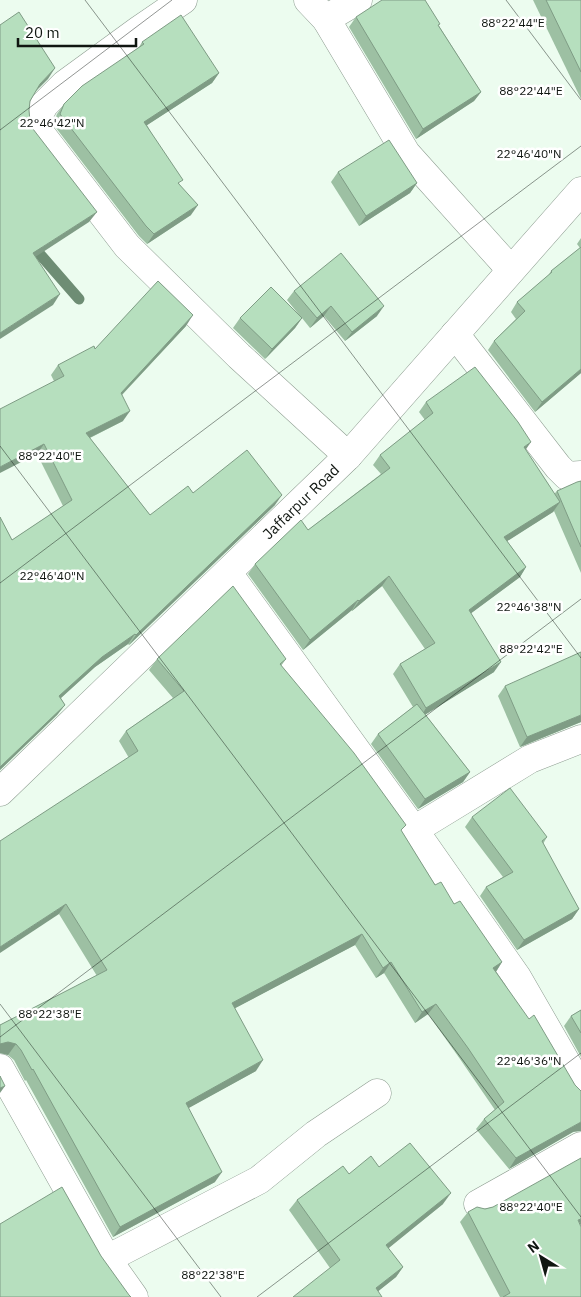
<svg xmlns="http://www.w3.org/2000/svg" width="581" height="1297" font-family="'IBM Plex Sans',sans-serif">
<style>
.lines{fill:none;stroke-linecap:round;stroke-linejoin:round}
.stream{stroke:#6e8d74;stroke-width:11}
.minor-casing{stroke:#8d9c90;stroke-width:29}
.minor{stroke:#fff;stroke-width:28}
.wall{fill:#9dc0a3}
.shaded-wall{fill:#7f9c85}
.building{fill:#b6dfbe;stroke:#7f9c85}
.ticks{fill:none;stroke:#101611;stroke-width:1;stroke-opacity:0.45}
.labels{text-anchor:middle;stroke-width:5;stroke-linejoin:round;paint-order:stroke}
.street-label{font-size:15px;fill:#101611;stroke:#fff}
.ticks-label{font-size:12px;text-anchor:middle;fill:#101611;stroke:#fff;stroke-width:5;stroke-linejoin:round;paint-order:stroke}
</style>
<rect width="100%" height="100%" fill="#ecfcef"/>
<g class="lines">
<!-- stream -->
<polyline class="stream" points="31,244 79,299"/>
<defs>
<g id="minor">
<polyline points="183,0 139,30 65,84 44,105 37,119 38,130 127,246 239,356 348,456"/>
<polyline points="308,0 326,19 406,153 511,270"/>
<polyline points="326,19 358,0"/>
<polyline points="455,334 558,467 567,476 581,475"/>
<polyline points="228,573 414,830 517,977 581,1088"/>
<polyline points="0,792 348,456 581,191"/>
<polyline points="414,830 530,759 581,739"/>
<polyline points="0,1068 107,1259 134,1297"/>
<polyline points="478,1204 581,1146"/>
<polyline points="107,1259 259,1180 316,1134 377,1093"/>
</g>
</defs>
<!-- minor casing -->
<use href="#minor" class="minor-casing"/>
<!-- minor -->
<use href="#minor" class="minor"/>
</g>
<!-- wall -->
<g class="wall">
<polygon points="533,0 581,0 581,99"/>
<polygon points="356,17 439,26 481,92 474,101 416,139 349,27"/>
<polygon points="142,42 219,73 212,83 147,125 180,185 191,215 147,244 139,236 53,124 57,114 64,104 138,49"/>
<polygon points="338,172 417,183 410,193 359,226 331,182"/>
<polygon points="581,238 581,373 535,412 488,350 494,341 516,319 511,312 517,302 548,276 551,271 580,248 577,244"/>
<polygon points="294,291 377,316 345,341 324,316 310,328 302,318 295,328 265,359 233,328 240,318 300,316 287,300"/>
<polygon points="186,326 122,395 123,421 90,438 150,515 193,493 275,505 129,645 128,644 95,667 61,698 65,705 57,715 0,770 0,517 12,540 63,506 37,454 54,381 51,375 58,365 95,349"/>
<polygon points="426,402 526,450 554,494 557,491 581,481 581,573 554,511 553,512 507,541 526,567 520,577 471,613 494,672 425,714 470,772 463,782 418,809 371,744 378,734 413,707 393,674 400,664 425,649 382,586 352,611 352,610 303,650 248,574 255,564 308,530 381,474 373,465 380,455 425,420 419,412"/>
<polygon points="157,659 286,659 281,666 402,832 435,885 454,904 502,962 496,972 573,1132 509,1169 476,1129 484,1119 495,1110 460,1059 428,1014 415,1023 384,973 376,978 355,945 235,1008 256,1071 188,1108 215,1182 113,1237 26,1080 25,1081 14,1060 8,1055 0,1053 0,1025 97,976 59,914 129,758 119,741 126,731 173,698 149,670"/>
<polygon points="505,686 581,722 520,747 498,696"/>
<polygon points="472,817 547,837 543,844 579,909 572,919 517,950 480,896 486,887 503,877 465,827"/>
<polygon points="581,1010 581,1057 564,1026 571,1016"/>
<polygon points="379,1167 443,1204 388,1248 403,1267 396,1277 378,1291 330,1268 289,1210 297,1200 349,1174"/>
<polygon points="493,1207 581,1297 500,1297 460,1222 468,1212"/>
</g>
<!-- shaded-wall -->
<g class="shaded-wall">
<polygon points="55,68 48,79 33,94 40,84"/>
<polygon points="219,73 212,83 138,131 144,122"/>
<polygon points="481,92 474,101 416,139 423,129"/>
<polygon points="417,183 410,193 359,226 366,216"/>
<polygon points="198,205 191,215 147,244 154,234"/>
<polygon points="97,212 89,222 26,263 33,253"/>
<polygon points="60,294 53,305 0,339 0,333"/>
<polygon points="331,306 324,316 310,328 317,318"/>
<polygon points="384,306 377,316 345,341 352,332"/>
<polygon points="193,315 186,326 114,403 121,393"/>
<polygon points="302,318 295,328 265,359 272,349"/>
<polygon points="581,369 581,373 535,412 542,402"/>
<polygon points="130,411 123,421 79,443 86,433"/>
<polygon points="531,442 524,452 524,447"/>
<polygon points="44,444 37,454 0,473 0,467"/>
<polygon points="282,495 275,505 129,645 136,635"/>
<polygon points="560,502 553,512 498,547 504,537"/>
<polygon points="526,567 520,577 462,620 469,610"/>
<polygon points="389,576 382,586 352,611 359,601"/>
<polygon points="358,600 352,610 303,650 310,640"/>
<polygon points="135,634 128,644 95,667 52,706 59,696 102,657"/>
<polygon points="501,662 494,672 420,718 426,708"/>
<polygon points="65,705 57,715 0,770 0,767"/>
<polygon points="581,715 581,722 520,747 527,737"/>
<polygon points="470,772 463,782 418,809 425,799"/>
<polygon points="66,904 59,914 0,953 0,947"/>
<polygon points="579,909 572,919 517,950 524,940"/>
<polygon points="362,934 355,945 224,1014 232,1003"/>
<polygon points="391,962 384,973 376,978 383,968"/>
<polygon points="502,962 495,973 493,968"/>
<polygon points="436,1004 428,1014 415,1023 422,1012"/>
<polygon points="8,1042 16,1044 8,1055 0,1053 0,1044"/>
<polygon points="263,1060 256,1071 178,1114 186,1103"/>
<polygon points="5,1086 0,1093 0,1088"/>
<polygon points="581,1122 581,1131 573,1132 509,1169 516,1158"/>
<polygon points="222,1172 215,1182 113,1237 120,1227"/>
<polygon points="451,1193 443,1204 379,1256 386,1245"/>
<polygon points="581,1219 581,1226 578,1220"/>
<polygon points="403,1267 396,1277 371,1297 376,1288"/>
</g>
<!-- building -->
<g class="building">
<polygon points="382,0 425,0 440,24 438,25 481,92 423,129 356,17"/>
<polygon points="546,0 581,0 581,72"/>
<polygon points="19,12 55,68 40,84 30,101 29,110 30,121 33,129 97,212 33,253 60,294 0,333 0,25"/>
<polygon points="181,15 219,73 144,122 183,180 178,183 198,205 154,234 146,226 60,114 64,104 82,86 144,44 142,42"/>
<polygon points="389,140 417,183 366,216 338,172"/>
<polygon points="581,247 581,369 542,402 494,341 525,311 517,302 552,272 551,271"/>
<polygon points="341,253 384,306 352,332 331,306 317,318 294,291"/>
<polygon points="158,281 193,315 121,393 130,411 86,433 150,515 188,486 193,493 247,450 282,495 136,635 135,634 102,657 59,696 65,705 0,767 0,517 12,540 72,500 44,444 0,467 0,409 64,376 58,365 94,346 95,349"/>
<polygon points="271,287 302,318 272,349 240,318"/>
<polygon points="475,367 518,422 531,442 524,447 560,502 504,537 526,567 469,610 501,662 426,708 400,664 435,643 389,576 359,601 358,600 310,640 255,564 301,520 308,530 390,468 380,455 433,413 426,402"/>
<polygon points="581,481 581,547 557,491 577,482"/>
<polygon points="233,586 286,659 280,664 354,753 406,825 401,830 435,885 441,882 454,904 460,901 502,962 493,968 529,1019 534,1015 575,1085 581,1091 581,1122 516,1158 484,1119 504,1102 468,1048 436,1004 422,1012 391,962 383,968 362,934 232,1003 263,1060 186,1103 222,1172 120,1227 33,1069 32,1070 21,1050 16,1044 8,1042 0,1044 0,1025 107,970 66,904 0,947 0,841 138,751 126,731 184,691 157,659"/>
<polygon points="581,652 581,715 527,737 505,686"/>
<polygon points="417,704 470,772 425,799 378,734"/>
<polygon points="510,788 547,837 542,841 579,909 524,940 486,887 513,872 472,817"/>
<polygon points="581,1010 581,1033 571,1016"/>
<polygon points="0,1076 5,1086 0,1088"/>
<polygon points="410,1143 451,1193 386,1245 403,1267 376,1288 382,1297 293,1297 340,1260 297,1200 343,1166 349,1174 371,1156 379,1167"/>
<polygon points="581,1158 581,1219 578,1220 581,1227 581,1297 503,1297 510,1293 468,1212 477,1207 485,1209 493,1207"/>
<polygon points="62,1187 101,1256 129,1295 131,1297 0,1297 0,1224"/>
</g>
<!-- ticks -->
<path class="ticks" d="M 85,0 L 581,658M 506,0 L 581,100M 0,130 L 172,0M 0,446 L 581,1217M 0,583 L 581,146M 0,1004 L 221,1297M 0,1037 L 581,599M 257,1297 L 581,1053"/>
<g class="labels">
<!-- street labels -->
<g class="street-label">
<text transform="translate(301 502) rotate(-44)" y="5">Jaffarpur Road</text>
</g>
</g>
<g class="ticks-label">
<text x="513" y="27">88°22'44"E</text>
<text x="531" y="95">88°22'44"E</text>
<text x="52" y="127">22°46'42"N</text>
<text x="529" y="158">22°46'40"N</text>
<text x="50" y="460">88°22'40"E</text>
<text x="52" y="580">22°46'40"N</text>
<text x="529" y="611">22°46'38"N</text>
<text x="531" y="653">88°22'42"E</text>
<text x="50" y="1018">88°22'38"E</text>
<text x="529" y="1065">22°46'36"N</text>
<text x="531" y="1211">88°22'40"E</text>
<text x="213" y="1279">88°22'38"E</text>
</g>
<!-- north arrow -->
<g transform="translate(541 1257) rotate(323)" stroke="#ffffff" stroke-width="4" paint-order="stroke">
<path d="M0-4L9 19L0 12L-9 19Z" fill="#101611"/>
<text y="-8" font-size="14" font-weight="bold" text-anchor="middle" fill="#101611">N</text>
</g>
<!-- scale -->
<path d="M18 38v8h118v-8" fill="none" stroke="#101611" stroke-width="2.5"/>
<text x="25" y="38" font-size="15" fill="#101611" stroke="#ffffff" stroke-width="4" paint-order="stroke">20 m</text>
</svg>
